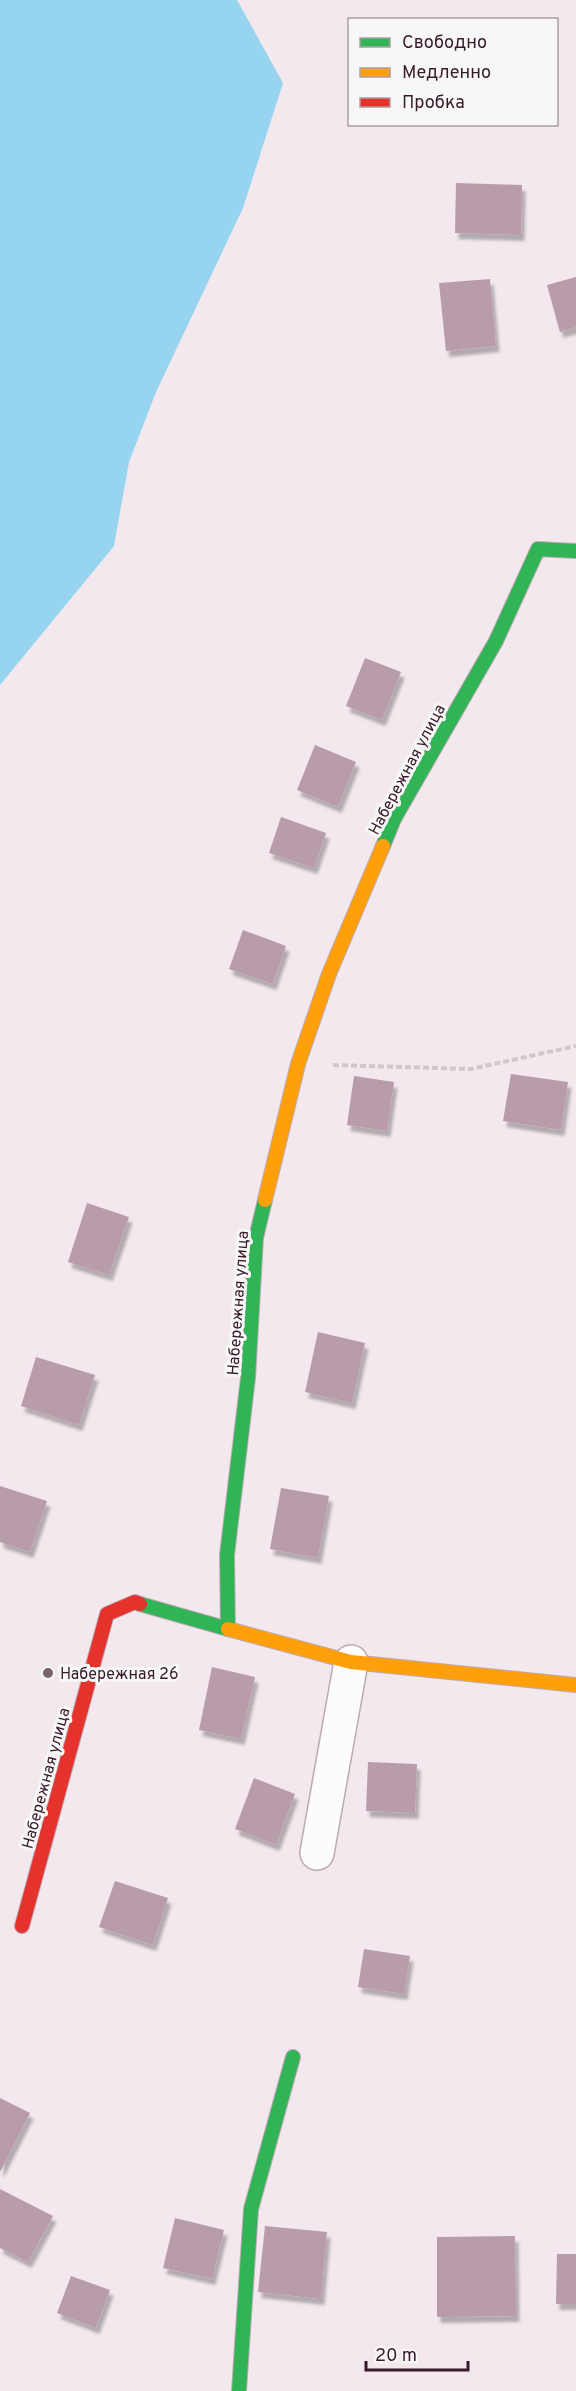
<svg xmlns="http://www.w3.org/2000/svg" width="576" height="2391" font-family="Overpass,sans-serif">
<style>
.water{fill:#97d4ef}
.building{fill:#b89cac;filter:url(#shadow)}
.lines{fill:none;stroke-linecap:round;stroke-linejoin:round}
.street-casing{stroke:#bca9b3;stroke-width:36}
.fast-casing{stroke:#bca9b3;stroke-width:16}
.slow-casing{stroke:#bca9b3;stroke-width:16}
.jam-casing{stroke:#bca9b3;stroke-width:16}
.path{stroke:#cfc9cc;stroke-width:4;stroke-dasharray:6 3;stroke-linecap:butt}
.street{stroke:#fdfcfc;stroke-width:33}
.fast{stroke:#30b455;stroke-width:14}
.slow{stroke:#ff9f0a;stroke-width:14}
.jam{stroke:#e5322d;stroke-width:14}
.poi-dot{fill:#79626e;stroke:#f7f7f7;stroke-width:2}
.labels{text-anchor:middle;stroke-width:6;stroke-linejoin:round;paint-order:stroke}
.street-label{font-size:16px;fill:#381a2a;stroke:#f7f7f7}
.poi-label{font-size:16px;fill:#381a2a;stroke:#f7f7f7;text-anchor:start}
</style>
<defs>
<filter id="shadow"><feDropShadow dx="3.5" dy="6" stdDeviation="1.5" flood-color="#0004"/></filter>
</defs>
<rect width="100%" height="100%" fill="#f2e8ed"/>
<!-- water -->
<polygon class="water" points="0,0 237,0 283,83 243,208 156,392 129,462 114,546 0,685"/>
<!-- building -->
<g class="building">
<polygon points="456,183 522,185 521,235 455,233"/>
<polygon points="576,277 576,327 560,332 547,285"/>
<polygon points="490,279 496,346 446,351 439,283"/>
<polygon points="365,658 401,672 382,720 346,706"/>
<polygon points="315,745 356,762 338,807 297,790"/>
<polygon points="281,817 326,833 314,868 269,853"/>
<polygon points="243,930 286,946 273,984 229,969"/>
<polygon points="511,1074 568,1082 561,1130 503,1121"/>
<polygon points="354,1076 394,1082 387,1131 347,1125"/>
<polygon points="87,1203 129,1217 109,1275 68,1262"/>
<polygon points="318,1332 365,1343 352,1403 305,1392"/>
<polygon points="36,1357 95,1375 79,1425 21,1406"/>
<polygon points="0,1486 47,1501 30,1552 0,1542"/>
<polygon points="281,1488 329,1496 318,1558 270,1549"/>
<polygon points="212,1667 255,1677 241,1739 199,1730"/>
<polygon points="368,1762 417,1764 415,1813 366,1811"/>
<polygon points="254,1778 295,1794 276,1845 235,1829"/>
<polygon points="115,1881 168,1898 153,1945 99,1927"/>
<polygon points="364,1949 410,1956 404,1994 358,1987"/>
<polygon points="0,2098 30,2113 0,2172"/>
<polygon points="0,2189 53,2216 28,2262 0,2248"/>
<polygon points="175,2218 224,2230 212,2279 163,2268"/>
<polygon points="265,2226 327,2232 321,2299 258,2292"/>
<polygon points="515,2236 516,2316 437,2317 437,2237"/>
<polygon points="557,2254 576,2254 576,2304 556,2304"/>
<polygon points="71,2276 110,2290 96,2328 57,2313"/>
</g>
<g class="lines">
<defs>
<polyline id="street" points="317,1853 351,1662"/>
<g id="fast">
<polyline points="383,846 394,819 496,641 538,549 576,551"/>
<polyline points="140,1604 228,1629 227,1555 248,1378 256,1238 265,1200"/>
<polyline points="239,2391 251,2209 293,2057"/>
</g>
<g id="slow">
<polyline points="265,1200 298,1064 329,974 383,846"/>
<polyline points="228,1629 351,1662 576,1685"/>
</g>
<polyline id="jam" points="22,1926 107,1614 135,1602 140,1604"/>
</defs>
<!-- street casing -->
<use href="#street" class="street-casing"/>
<!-- fast casing -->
<use href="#fast" class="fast-casing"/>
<!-- slow casing -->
<use href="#slow" class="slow-casing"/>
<!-- jam casing -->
<use href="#jam" class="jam-casing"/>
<!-- path -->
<polyline class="path" points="333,1065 471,1069 576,1046"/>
<!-- street -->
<use href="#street" class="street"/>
<!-- fast -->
<use href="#fast" class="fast"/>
<!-- slow -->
<use href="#slow" class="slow"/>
<!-- jam -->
<use href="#jam" class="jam"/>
</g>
<!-- markers -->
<circle class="poi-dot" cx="48" cy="1673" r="6"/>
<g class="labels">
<!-- street labels -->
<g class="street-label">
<text transform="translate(406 769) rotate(-62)" y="6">Набережная улица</text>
<text transform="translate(237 1303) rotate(-86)" y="6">Набережная улица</text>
<text transform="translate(45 1778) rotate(-75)" y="6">Набережная улица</text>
</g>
<!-- poi labels -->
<g class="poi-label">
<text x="60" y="1679">Набережная 26</text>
</g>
</g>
<!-- legend -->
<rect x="348" y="18" width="210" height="108" fill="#f7f7f7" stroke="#ab9fa5" stroke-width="1.5"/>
<rect x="360" y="38" width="30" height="9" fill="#30b455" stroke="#ab9fa5" stroke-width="1.5"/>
<text x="402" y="48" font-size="18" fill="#381a2a">Свободно</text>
<rect x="360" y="68" width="30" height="9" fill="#ff9f0a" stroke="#ab9fa5" stroke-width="1.5"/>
<text x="402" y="78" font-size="18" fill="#381a2a">Медленно</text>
<rect x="360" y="98" width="30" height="9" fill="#e5322d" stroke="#ab9fa5" stroke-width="1.5"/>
<text x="402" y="108" font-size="18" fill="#381a2a">Пробка</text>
<!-- scale -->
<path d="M366 2361v9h102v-9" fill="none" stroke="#381a2a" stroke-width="3"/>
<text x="375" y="2361" font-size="18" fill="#381a2a" stroke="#f7f7f7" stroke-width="4.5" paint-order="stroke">20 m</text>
</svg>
